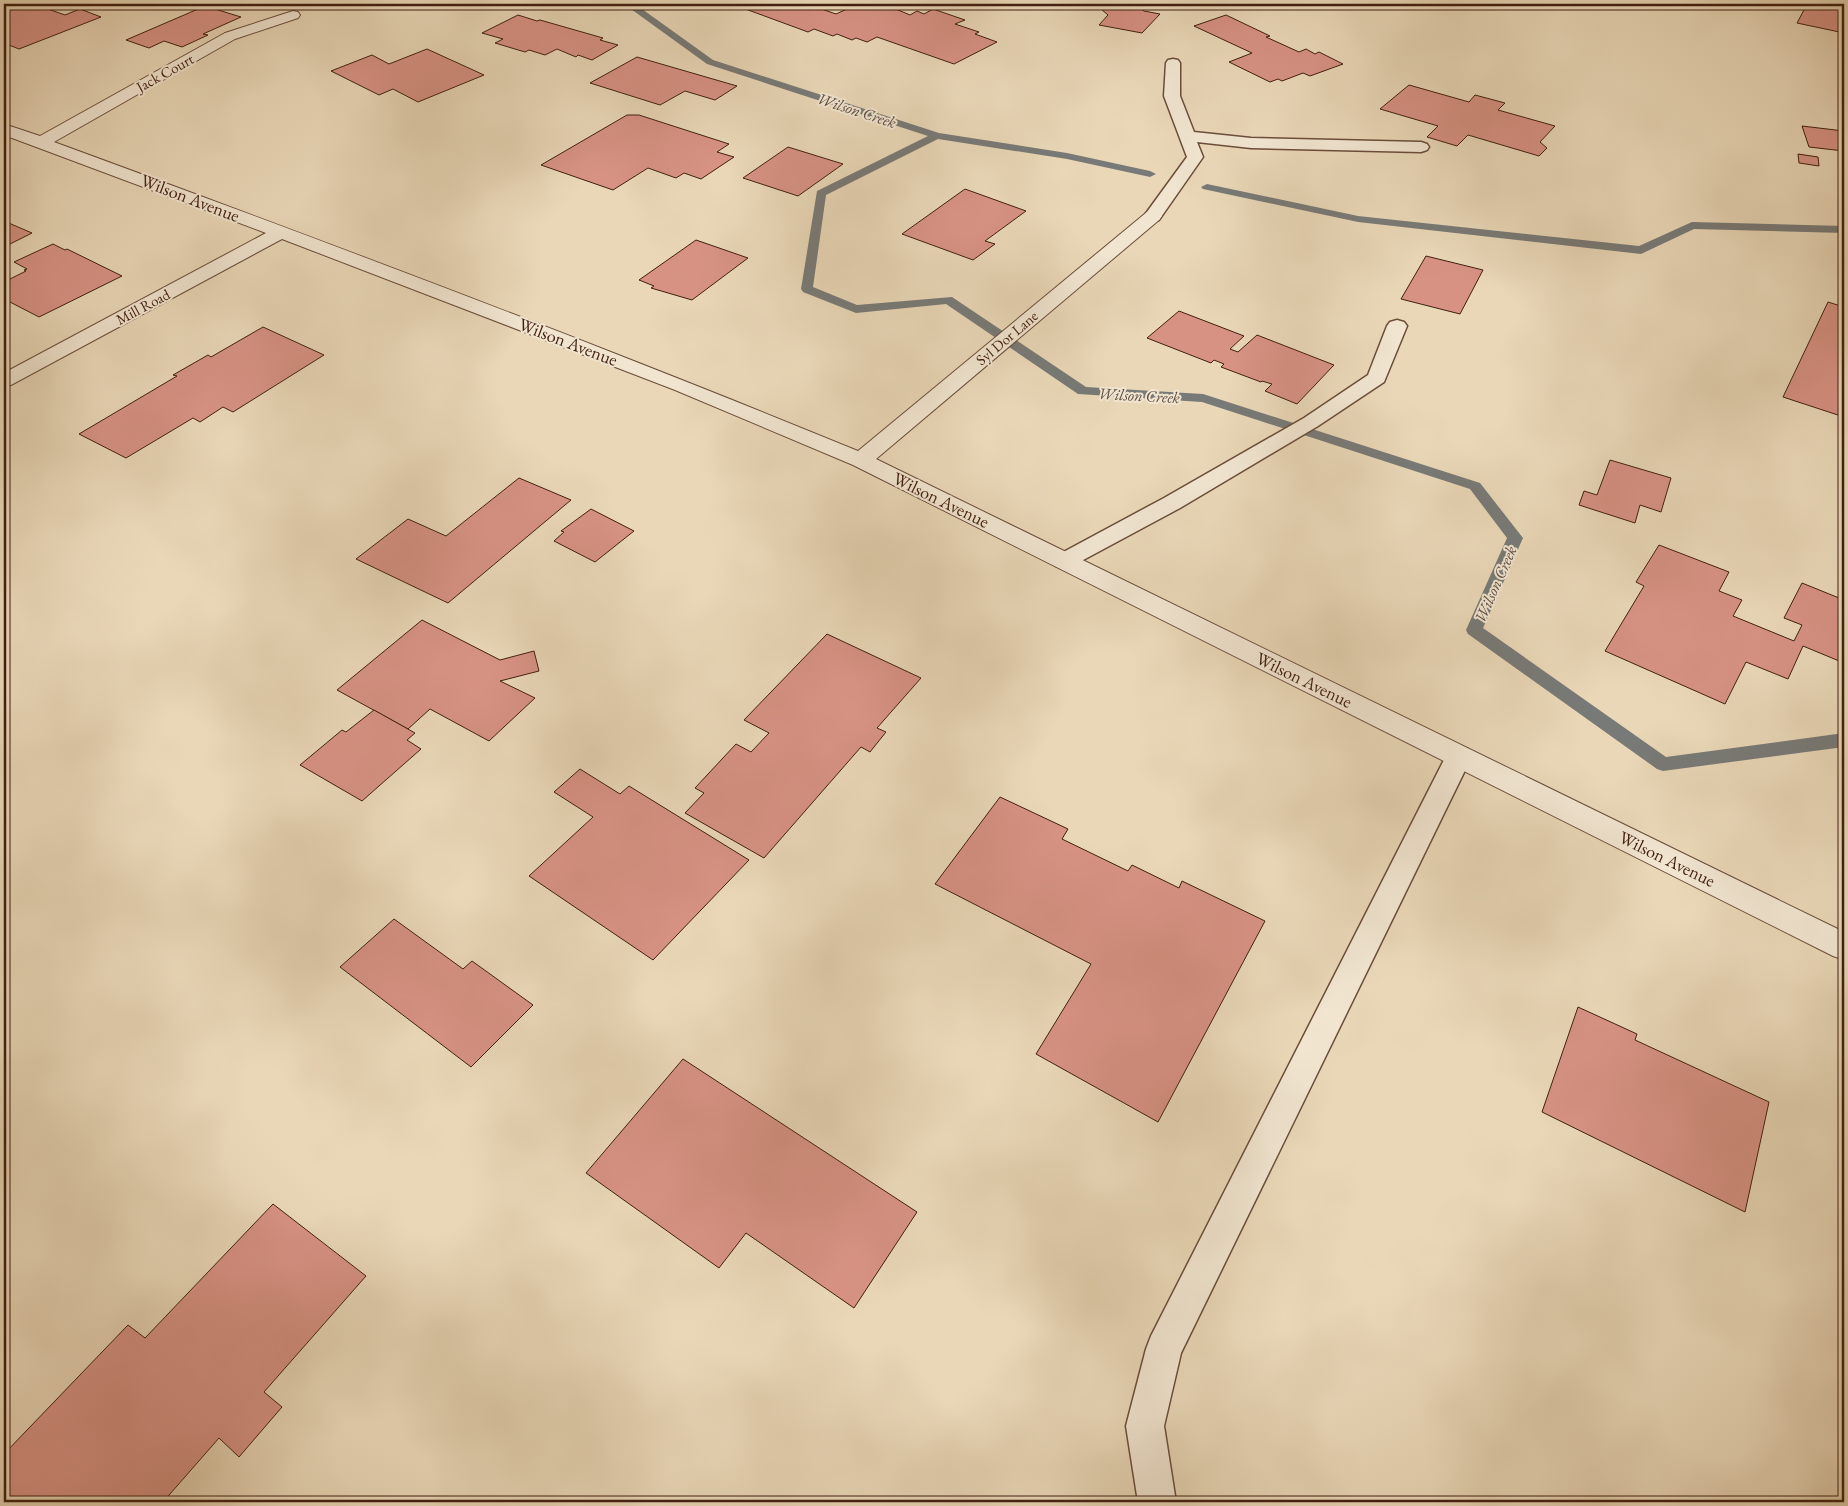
<svg xmlns="http://www.w3.org/2000/svg" width="1848" height="1506" font-family="'EB Garamond',serif">
<style>
.lines{fill:none;stroke-linecap:round;stroke-linejoin:round}
.stream{fill:#787a77;fill-rule:evenodd}
.building{fill:#d79284;stroke:#411f10}
.service-casing{stroke:#6b4d3a;stroke-width:3}
.minor-casing{stroke:#6b4d3a;stroke-width:2}
.service{fill:#f1e5d0;fill-rule:evenodd}
.minor{fill:#f1e5d0;fill-rule:evenodd}
.labels{text-anchor:middle;stroke-width:4;stroke-linejoin:round;paint-order:stroke}
.far-street-label{font-size:15px;fill:#411f10;stroke:#f1e5d0}
.far-water-label{font-size:16px;font-style:italic;fill:#5d4c43;stroke:#f1e5d0}
.street-label{font-size:18px;fill:#411f10;stroke:#f1e5d0}
</style>
<rect width="100%" height="100%" fill="#e9d7b7"/>
<filter id="stains"><feTurbulence type="fractalNoise" baseFrequency=".004" numOctaves="4"/><feColorMatrix values="0 0 0 0 .2 0 0 0 0 .09 0 0 0 0 .02 0 0 0 .5 -.17"/></filter>
<radialGradient id="worn" r=".72"><stop offset=".6" stop-color="#630" stop-opacity="0"/><stop offset="1" stop-color="#630" stop-opacity=".3"/></radialGradient>
<g class="lines">
<!-- stream -->
<g class="stream">
<polygon points="624,4 635,4 713,60 939,133 1067,153 1150,171 1156,174 1150,177 1067,159 938,139 826,195 813,287 857,305 952,297 1086,387 1203,394 1480,483 1523,538 1483,628 1666,757 1844,733 1844,747 1663,771 1657,769 1468,634 1466,630 1507,538 1470,489 1202,402 1078,394 946,304 856,313 803,292 801,289 817,191 928,136 707,64"/>
<polygon points="1207,184 1358,216 1639,246 1692,222 1844,226 1844,233 1694,229 1641,254 1358,222 1203,189 1201,187"/>
</g>
</g>
<!-- building -->
<g class="building">
<polygon points="4,4 34,4 65,15 80,9 101,17 19,49 4,43"/>
<polygon points="747,4 807,4 836,14 858,4 884,4 910,15 917,11 924,14 933,9 965,20 955,24 979,32 975,34 997,42 954,64 877,37 867,42 856,38 852,40 837,34 833,36 814,29 808,32 740,7"/>
<polygon points="1095,4 1135,4 1144,11 1160,14 1142,33 1099,25 1108,15"/>
<polygon points="1792,4 1844,4 1844,33 1797,23 1805,8"/>
<polygon points="205,6 241,17 203,34 208,35 182,47 164,41 149,48 126,40"/>
<polygon points="518,15 537,21 540,20 603,38 600,40 618,45 592,60 578,55 576,57 557,49 545,55 529,50 525,52 495,43 503,39 482,33"/>
<polygon points="1226,15 1270,36 1266,37 1299,52 1306,49 1315,54 1319,52 1343,64 1310,76 1303,73 1282,81 1278,79 1270,82 1229,62 1252,53 1194,26"/>
<polygon points="427,49 484,75 418,102 393,89 379,95 331,71 372,55 389,64"/>
<polygon points="637,57 737,86 715,100 685,91 660,105 590,83"/>
<polygon points="1409,85 1469,102 1475,95 1505,103 1498,110 1555,126 1540,142 1547,148 1539,156 1468,135 1457,146 1427,137 1438,126 1380,109"/>
<polygon points="627,115 639,115 729,144 717,152 734,157 701,179 684,173 676,178 648,168 613,190 541,165"/>
<polygon points="1802,126 1844,131 1844,151 1809,147"/>
<polygon points="788,147 843,164 798,196 743,178"/>
<polygon points="1798,154 1818,157 1819,166 1799,163"/>
<polygon points="965,189 1026,211 985,241 995,244 973,260 902,234"/>
<polygon points="4,221 32,233 4,247"/>
<polygon points="696,240 748,258 692,300 651,288 654,286 639,280"/>
<polygon points="53,244 65,250 67,249 122,276 39,317 8,301 10,300 4,296 4,282 26,271 24,270 27,269 14,262"/>
<polygon points="1426,256 1483,270 1460,314 1401,299"/>
<polygon points="1828,302 1844,307 1844,417 1783,397"/>
<polygon points="1179,311 1244,336 1230,349 1238,352 1257,335 1334,365 1297,404 1265,391 1272,384 1262,381 1261,382 1221,367 1224,364 1214,360 1211,363 1147,338"/>
<polygon points="263,327 324,355 233,412 223,407 200,422 193,418 126,458 79,434 177,376 173,375 208,355 211,357"/>
<polygon points="1610,460 1671,478 1661,512 1640,505 1635,523 1579,505 1584,491 1597,495"/>
<polygon points="519,478 571,500 448,603 356,559 408,519 446,536"/>
<polygon points="591,509 634,531 595,562 554,541 564,532 561,531"/>
<polygon points="1659,545 1729,572 1719,591 1742,600 1733,616 1794,641 1802,625 1784,618 1802,583 1844,600 1844,663 1803,646 1788,679 1746,662 1725,704 1605,651 1644,586 1636,582"/>
<polygon points="422,620 500,660 534,651 539,671 500,681 535,698 489,741 430,709 408,729 337,690"/>
<polygon points="827,634 921,678 877,728 886,732 870,752 861,747 764,858 685,813 704,793 695,788 736,744 751,752 769,733 744,720"/>
<polygon points="374,710 415,733 407,740 421,749 362,801 300,765 342,730 346,732"/>
<polygon points="580,769 620,794 629,786 749,860 653,960 529,876 593,817 554,792"/>
<polygon points="1000,797 1068,829 1062,839 1128,871 1132,865 1179,888 1182,881 1265,921 1158,1122 1036,1054 1091,964 935,884"/>
<polygon points="394,919 463,969 472,961 533,1005 471,1067 340,967"/>
<polygon points="1578,1007 1637,1034 1635,1040 1769,1102 1745,1212 1542,1112"/>
<polygon points="683,1059 917,1212 854,1308 746,1233 719,1268 586,1173"/>
<polygon points="273,1204 366,1276 264,1392 282,1407 239,1457 219,1438 163,1502 4,1502 4,1454 128,1325 145,1338"/>
</g>
<g class="lines">
<defs>
<g id="service">
<polygon points="1173,59 1178,60 1180,63 1180,96 1194,132 1251,138 1421,142 1427,144 1429,147 1427,150 1421,152 1251,148 1197,142 1203,157 1159,220 1153,221 1147,220 1144,216 1187,157 1164,96 1166,63 1168,60"/>
<polygon points="1397,320 1404,322 1407,326 1384,382 1318,426 1180,508 1072,566 1064,569 1056,566 1052,561 1056,556 1164,498 1304,418 1368,375 1387,326 1390,322"/>
<polygon points="1459,746 1468,749 1472,756 1181,1353 1164,1426 1176,1502 1138,1502 1126,1426 1146,1349 1151,1336 1446,756 1450,749"/>
</g>
<path id="minor" d="M 293,11 L 298,12 L 300,15 L 298,18 L 235,39 L 54,142 C 324,241 593,342 858,451 L 1147,212 L 1153,211 L 1159,212 L 1162,216 L 1159,220 L 876,459 L 1844,932 L 1844,960 L 1833,956 L 853,465 L 675,390 L 282,239 L 11,385 L 4,387 L 4,373 L 266,233 L 4,135 L 4,124 L 40,136 L 225,33 Z"/>
</defs>
<!-- service casing -->
<use href="#service" class="service-casing"/>
<!-- minor casing -->
<use href="#minor" class="minor-casing"/>
<!-- service -->
<use href="#service" class="service"/>
<!-- minor -->
<use href="#minor" class="minor"/>
</g>
<g class="labels">
<!-- far-street labels -->
<g class="far-street-label">
<text transform="translate(165 73) rotate(-29)" y="5">Jack Court</text>
<text transform="translate(143 307) rotate(-28)" y="5">Mill Road</text>
<text transform="translate(1007 338) rotate(-40)" y="5">Syl Dor Lane</text>
</g>
<!-- far-water labels -->
<g class="far-water-label">
<text transform="translate(857 110) rotate(18)" y="6">Wilson Creek</text>
<text transform="translate(1139 395) rotate(3)" y="6">Wilson Creek</text>
<text transform="translate(1495 584) rotate(-66)" y="6">Wilson Creek</text>
</g>
<!-- street labels -->
<g class="street-label">
<text transform="translate(190 198) rotate(21)" y="6">Wilson Avenue</text>
<text transform="translate(568 342) rotate(21)" y="6">Wilson Avenue</text>
<text transform="translate(941 500) rotate(26)" y="6">Wilson Avenue</text>
<text transform="translate(1304 680) rotate(26)" y="6">Wilson Avenue</text>
<text transform="translate(1667 859) rotate(26)" y="6">Wilson Avenue</text>
</g>
</g>
<!-- margin -->
<rect width="1848" height="1506" fill="none" stroke="#e9d7b7" stroke-width="20"/>
<rect x="5" y="5" width="1838" height="1496" fill="none" stroke="#411f10" stroke-width="2.5"/>
<rect x="10" y="10" width="1828" height="1486" fill="none" stroke="#411f10"/>
<rect width="100%" height="100%" filter="url(#stains)"/>
<rect width="100%" height="100%" fill="url(#worn)"/>
</svg>
